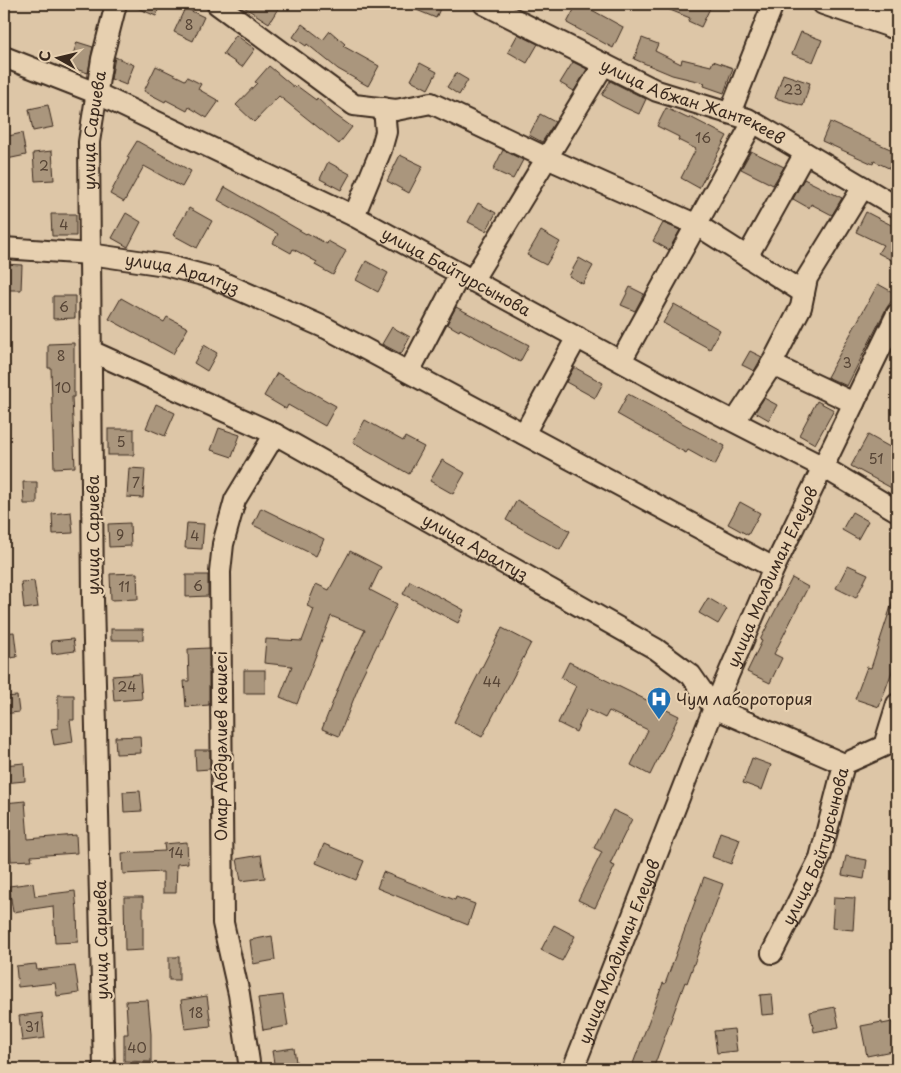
<svg xmlns="http://www.w3.org/2000/svg" width="901" height="1073" font-family="'Playpen Sans',sans-serif">
<style>
.building{fill:#aa967d;stroke:#3b2a1e}
.lines{fill:none;stroke-linecap:round;stroke-linejoin:round}
.minor-casing{stroke:#3b2a1e;stroke-width:24}
.minor{stroke:#e7d0b0;stroke-width:20}
.labels{text-anchor:middle;stroke-width:4.5;stroke-linejoin:round;paint-order:stroke}
.number-label{font-size:14px;fill:#574536}
.street-label{font-size:16px;fill:#3b2a1e;stroke:#e7d0b0}
.poi-label{font-size:16px;fill:#3b2a1e;stroke:#e7d0b0;text-anchor:start}
</style>
<rect width="100%" height="100%" fill="#ddc6a7"/>
<filter id="ink" filterUnits="userSpaceOnUse"><feTurbulence type="fractalNoise" baseFrequency=".02" numOctaves="2"/><feDisplacementMap in="SourceGraphic" scale="10" xChannelSelector="R" yChannelSelector="G"/><feConvolveMatrix kernelMatrix="1 2 1 2 8 2 1 2 1" color-interpolation-filters="sRGB"/></filter>
<g filter="url(#ink)">
<!-- building -->
<g class="building">
<polygon points="128,4 160,4 156,16"/>
<polygon points="239,4 281,4 269,23"/>
<polygon points="402,4 442,4 436,18"/>
<polygon points="577,4 581,4 623,27 613,48 567,23"/>
<polygon points="655,4 712,4 701,27 688,21 690,18"/>
<polygon points="185,8 204,17 193,41 174,32"/>
<polygon points="302,24 323,40 330,31 345,44 343,46 379,66 368,86 338,69 307,44 306,46 293,37"/>
<polygon points="801,32 822,40 813,62 792,54"/>
<polygon points="518,34 538,44 527,63 508,52"/>
<polygon points="236,35 255,49 242,67 223,54"/>
<polygon points="642,38 658,44 655,51 681,64 682,59 711,66 713,61 733,68 724,93 704,86 705,83 672,75 634,59"/>
<polygon points="77,42 93,47 88,73 69,67"/>
<polygon points="115,57 134,65 126,85 111,79"/>
<polygon points="573,62 587,69 574,91 560,83"/>
<polygon points="420,63 437,72 428,89 411,80"/>
<polygon points="156,66 185,80 187,77 201,84 198,89 219,101 207,118 189,107 187,111 166,100 165,102 144,91"/>
<polygon points="269,66 295,88 297,86 316,100 317,98 334,114 352,127 339,144 279,96 254,122 236,105 257,83 255,82"/>
<polygon points="456,73 468,80 459,95 447,87"/>
<polygon points="783,74 810,83 803,106 775,98"/>
<polygon points="610,81 646,99 639,114 621,106 602,95"/>
<polygon points="48,105 53,127 33,131 29,109"/>
<polygon points="666,108 689,119 690,117 727,136 699,188 681,178 696,149 678,140 679,137 657,126"/>
<polygon points="540,114 555,122 542,142 529,135"/>
<polygon points="830,122 897,152 897,172 874,161 873,164 822,141"/>
<polygon points="22,133 26,155 7,159 4,137"/>
<polygon points="137,141 191,171 182,187 144,166 124,202 110,194 129,158 127,157"/>
<polygon points="503,150 523,160 513,179 493,170"/>
<polygon points="52,151 54,180 35,181 33,153"/>
<polygon points="751,151 784,167 773,185 741,169"/>
<polygon points="400,155 423,166 409,193 387,181"/>
<polygon points="328,162 350,174 341,190 320,179"/>
<polygon points="804,179 842,198 832,215 811,204 809,208 793,199"/>
<polygon points="225,187 306,234 307,233 327,244 328,241 346,251 333,275 315,265 317,262 293,249 291,253 273,243 278,234 218,200"/>
<polygon points="478,203 496,213 486,231 468,222"/>
<polygon points="189,208 212,221 197,248 173,235"/>
<polygon points="866,212 897,228 897,263 878,253 883,245 856,232"/>
<polygon points="126,213 141,222 128,247 112,238"/>
<polygon points="51,214 76,214 76,236 52,236"/>
<polygon points="663,223 680,230 669,250 653,241"/>
<polygon points="541,231 560,242 546,265 527,255"/>
<polygon points="579,258 593,266 583,284 569,276"/>
<polygon points="366,261 388,273 378,292 356,280"/>
<polygon points="4,264 22,265 21,290 4,290"/>
<polygon points="878,284 896,294 886,309 847,386 827,377"/>
<polygon points="630,287 644,294 635,311 621,305"/>
<polygon points="53,296 75,296 75,318 53,319"/>
<polygon points="121,298 164,322 167,317 188,328 173,354 109,319"/>
<polygon points="674,304 720,330 710,349 663,323"/>
<polygon points="456,307 529,345 520,362 460,329 459,331 447,324"/>
<polygon points="392,327 410,337 401,354 382,344"/>
<polygon points="74,343 74,397 72,397 75,467 54,468 51,368 48,368 48,344"/>
<polygon points="204,345 217,353 207,371 194,363"/>
<polygon points="750,351 762,357 754,371 742,365"/>
<polygon points="574,367 603,383 595,398 566,382"/>
<polygon points="277,373 336,406 325,426 288,405 286,409 264,396"/>
<polygon points="628,394 725,446 715,465 688,450 686,453 617,414"/>
<polygon points="764,398 777,405 769,420 755,412"/>
<polygon points="817,401 834,410 815,444 799,435"/>
<polygon points="156,404 175,413 165,436 146,428"/>
<polygon points="365,420 403,441 405,437 424,447 409,474 353,442"/>
<polygon points="219,428 240,435 232,457 211,450"/>
<rect x="108" y="429" width="26" height="26"/>
<polygon points="868,435 897,451 897,491 851,466"/>
<polygon points="442,460 465,473 453,494 430,481"/>
<polygon points="129,468 145,469 143,498 127,497"/>
<polygon points="23,482 37,482 37,504 24,504"/>
<polygon points="517,500 570,531 560,550 506,520"/>
<polygon points="740,502 760,513 748,535 728,524"/>
<polygon points="261,508 324,539 316,556 253,525"/>
<polygon points="71,512 73,533 53,534 52,514"/>
<polygon points="852,512 868,521 858,539 842,530"/>
<polygon points="130,523 131,546 109,547 108,524"/>
<polygon points="187,523 204,524 202,549 185,548"/>
<polygon points="350,551 381,567 370,590 397,604 359,682 360,683 339,736 322,729 345,671 365,630 331,616 297,704 280,697 292,666 264,663 266,639 302,641 314,609 307,606 316,584 329,590"/>
<polygon points="848,565 868,574 856,598 836,588"/>
<polygon points="137,573 138,599 111,600 110,574"/>
<polygon points="186,575 208,575 208,596 186,597"/>
<polygon points="792,578 808,587 774,654 782,658 770,683 747,672 762,641 760,640"/>
<polygon points="34,581 38,607 24,609 21,582"/>
<polygon points="410,581 464,610 458,623 403,594"/>
<polygon points="895,594 897,594 897,658 879,707 855,699 867,667 871,668"/>
<polygon points="708,598 727,609 718,624 699,613"/>
<polygon points="502,628 531,643 482,737 454,722"/>
<rect x="111" y="629" width="32" height="11"/>
<polygon points="14,632 17,657 4,659 4,633"/>
<polygon points="73,639 75,651 52,654 51,641"/>
<polygon points="209,648 209,705 186,707 184,681 189,681 188,649"/>
<polygon points="569,662 679,716 650,775 631,765 648,730 609,711 605,718 587,709 576,732 558,723 576,686 561,678"/>
<rect x="244" y="670" width="21" height="23"/>
<polygon points="140,674 142,699 114,701 112,676"/>
<polygon points="58,695 74,695 74,720 70,720 73,742 54,745 51,729 58,728"/>
<polygon points="17,696 19,712 4,714 4,697"/>
<polygon points="140,736 141,753 116,754 115,737"/>
<polygon points="195,750 210,750 210,769 196,770"/>
<polygon points="752,758 771,765 762,790 743,783"/>
<polygon points="24,763 25,781 4,783 4,765"/>
<polygon points="140,791 142,811 124,812 123,792"/>
<polygon points="25,801 28,839 76,835 77,853 31,856 32,860 11,861 8,823 6,823 4,803"/>
<polygon points="613,810 632,819 610,864 615,866 595,908 578,900 602,852 594,848"/>
<polygon points="720,832 740,839 731,864 712,857"/>
<polygon points="187,842 188,863 177,864 176,893 163,893 163,872 123,874 122,853 165,851 164,844"/>
<polygon points="324,844 364,861 356,880 316,863"/>
<polygon points="261,855 265,878 241,881 237,859"/>
<polygon points="846,856 867,860 864,879 842,875"/>
<polygon points="383,872 455,900 456,897 475,904 468,925 377,888"/>
<polygon points="704,877 723,884 687,983 685,982 653,1069 631,1069 663,983 665,984"/>
<polygon points="33,883 35,896 75,891 77,910 78,942 55,943 53,906 13,912 9,886"/>
<polygon points="124,897 143,897 143,950 125,951"/>
<polygon points="834,897 855,898 853,930 832,928"/>
<polygon points="554,925 575,936 562,961 541,950"/>
<polygon points="272,936 275,960 253,964 250,940"/>
<rect x="169" y="957" width="10" height="23"/>
<polygon points="36,964 37,970 75,966 79,993 57,996 55,983 18,987 16,966"/>
<polygon points="772,994 774,1014 762,1015 760,995"/>
<polygon points="283,995 288,1026 263,1030 258,998"/>
<polygon points="207,996 211,1026 185,1029 181,1000"/>
<polygon points="148,1000 151,1034 151,1062 124,1061 124,1034 128,1034 126,1001"/>
<polygon points="835,1007 839,1027 814,1032 810,1012"/>
<polygon points="42,1013 45,1038 22,1041 19,1016"/>
<polygon points="897,1021 897,1050 867,1056 861,1026 882,1022 882,1024"/>
<polygon points="734,1029 737,1051 717,1053 714,1031"/>
<polygon points="294,1048 297,1069 275,1069 272,1051"/>
</g>
<g class="lines">
<defs>
<g id="minor">
<polyline points="217,4 354,105 396,110 431,103 547,158 697,225 804,293"/>
<path id="s1" d="M 484,4 L 657,91 L 748,119 L 897,207"/>
<polyline points="823,4 897,29"/>
<polyline points="882,4 890,27"/>
<path id="s2" d="M 4,57 L 96,93 L 354,216 L 686,397 L 823,467 L 897,511"/>
<polyline points="730,113 773,4"/>
<polyline points="354,216 381,150 386,132 384,108"/>
<path id="s3" d="M 4,248 L 90,254 L 165,265 L 210,277 L 326,328 L 774,568"/>
<polyline points="747,257 805,153"/>
<polyline points="472,281 604,64"/>
<path id="s4" d="M 91,351 L 275,434 L 656,649 L 691,675 L 714,708 L 844,764"/>
<polyline points="621,361 753,122"/>
<polyline points="771,364 854,403"/>
<polyline points="409,372 460,274"/>
<polyline points="735,421 768,371 801,307 807,278 863,187"/>
<polyline points="524,434 577,337"/>
<path id="s5" d="M 772,953 L 820,858 L 844,764 L 884,746 L 897,704"/>
<path id="s6" d="M 104,1069 L 93,599 L 89,142 L 102,59 L 116,4"/>
<polyline points="250,1069 239,994 223,923 220,572 223,544 235,500 275,434"/>
<path id="s7" d="M 573,1069 L 714,708 L 774,568 L 897,314"/>
</g>
</defs>
<!-- minor casing -->
<use href="#minor" class="minor-casing"/>
<!-- minor -->
<use href="#minor" class="minor"/>
</g>
</g>
<!-- icons -->
<defs>
<symbol id="hospital-pin" viewBox="-11 -11 22 30"><path d="M0 17L-7.5 6A9.5 9.5 0 1 1 7.5 6Z" fill="#1f6fb2" stroke="#e7d0b0"/><path d="M-5-5h3v3.5h4V-5h3V5h-3V1.5h-4V5h-3Z" fill="#fff"/></symbol>
</defs>
<g fill-rule="evenodd">
<use href="#hospital-pin" x="645" y="685" width="28" height="38"/>
</g>
<g class="labels">
<!-- number labels -->
<g class="number-label">
<text x="189" y="30">8</text>
<text x="793" y="95">23</text>
<text x="703" y="143">16</text>
<text x="44" y="171">2</text>
<text x="64" y="230">4</text>
<text x="64" y="312">6</text>
<text x="61" y="361">8</text>
<text x="847" y="368">3</text>
<text x="63" y="393">10</text>
<text x="121" y="447">5</text>
<text x="876" y="464">51</text>
<text x="136" y="488">7</text>
<text x="120" y="540">9</text>
<text x="195" y="541">4</text>
<text x="198" y="591">6</text>
<text x="124" y="592">11</text>
<text x="492" y="687">44</text>
<text x="127" y="692">24</text>
<text x="176" y="858">14</text>
<text x="196" y="1018">18</text>
<text x="32" y="1032">31</text>
<text x="137" y="1053">40</text>
</g>
<!-- street labels -->
<g class="street-label">
<text dy="6" stroke="none"><textPath href="#s1" startOffset="231">улица Абжан Жантекеев</textPath></text>
<text dy="6" stroke="none"><textPath href="#s6" startOffset="939">улица Сариева</textPath></text>
<text dy="6" stroke="none"><textPath href="#s2" startOffset="501">улица Байтурсынова</textPath></text>
<text dy="6" stroke="none"><textPath href="#s3" startOffset="181">улица Аралтуз</textPath></text>
<text transform="translate(93 535) rotate(-90)" y="6">улица Сариева</text>
<text dy="6" stroke="none"><textPath href="#s4" startOffset="432">улица Аралтуз</textPath></text>
<text dy="6" stroke="none"><textPath href="#s7" startOffset="531">улица Молдиман Елеуов</textPath></text>
<text transform="translate(221 746) rotate(-90)" y="6">Омар Абдуәлиев көшесі</text>
<text dy="6" stroke="none"><textPath href="#s5" startOffset="116">улица Байтурсынова</textPath></text>
<text transform="translate(101 940) rotate(-91)" y="6">улица Сариева</text>
<text dy="6" stroke="none"><textPath href="#s7" startOffset="126">улица Молдиман Елеуов</textPath></text>
</g>
<!-- poi labels -->
<g class="poi-label">
<text x="676" y="705">Чум лаборотория</text>
</g>
</g>
<!-- margin -->
<rect width="901" height="1073" fill="none" stroke="#e7d0b0" stroke-width="20"/>
<rect x="10" y="10" width="881" height="1053" fill="none" stroke="#3b2a1e" stroke-width="2" filter="url(#ink)"/>
<!-- north arrow -->
<g transform="translate(58 58) rotate(278)" stroke="#e7d0b0" stroke-width="4" paint-order="stroke">
<path d="M0-4L9 19L0 12L-9 19Z" fill="#3b2a1e"/>
<text y="-8" font-size="14" font-weight="bold" text-anchor="middle" fill="#3b2a1e">С</text>
</g>
</svg>
